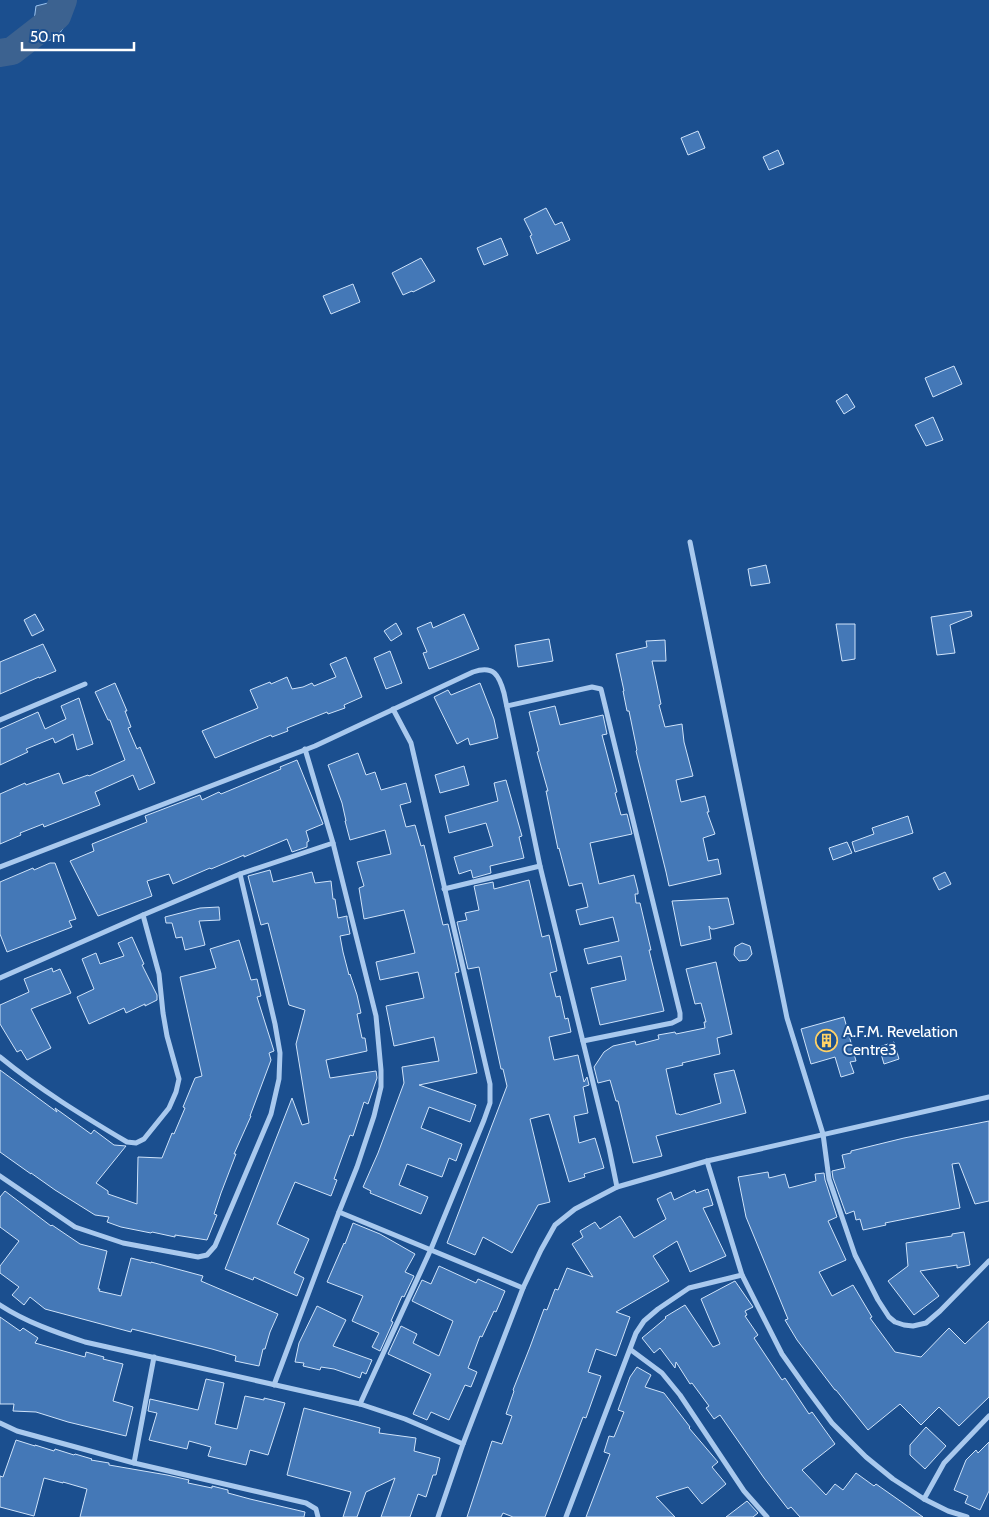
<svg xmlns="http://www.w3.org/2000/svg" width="989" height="1517" font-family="Cabin,sans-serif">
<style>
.water{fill:#3c6290;stroke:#9cc4f0}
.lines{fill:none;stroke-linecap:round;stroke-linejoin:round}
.river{stroke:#3c6290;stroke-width:28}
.building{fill:#4478b7;stroke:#cfe3fa}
.street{stroke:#a9c9ee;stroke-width:5}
.labels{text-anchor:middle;stroke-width:4;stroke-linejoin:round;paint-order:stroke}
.poi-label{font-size:16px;fill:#fff;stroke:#1b4f8f;text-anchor:start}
</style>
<rect width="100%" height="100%" fill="#1b4f8f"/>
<!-- water -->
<path class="water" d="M 49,0 L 72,0 C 69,14 64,38 47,41 C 44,42 39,40 35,40 L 30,27 L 34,21 L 36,6 L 48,3 Z"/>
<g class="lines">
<!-- river -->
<polyline class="river" points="0,53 12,51 57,16 63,0"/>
</g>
<!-- building -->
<g class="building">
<polygon points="698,131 705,148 688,155 681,138"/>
<polygon points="778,150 784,164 769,170 763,157"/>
<polygon points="546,208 555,225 562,222 570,240 537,254 530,236 532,235 524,219"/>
<polygon points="501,238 508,255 484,265 477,248"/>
<polygon points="421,258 435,281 413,292 412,291 403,295 392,273"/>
<polygon points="353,284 360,302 331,314 323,296"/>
<polygon points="954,366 962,384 933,397 925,378"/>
<polygon points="847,394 855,407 844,414 836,401"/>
<polygon points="933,417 943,440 926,446 915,425"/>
<polygon points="766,565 770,583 751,586 748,569"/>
<polygon points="971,611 972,616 950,625 955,653 937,655 931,617"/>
<polygon points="35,614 44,630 32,636 24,620"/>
<polygon points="464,614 479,649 429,669 423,653 427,652 417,628 431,622 433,628"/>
<polygon points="396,623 402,634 391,641 384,631"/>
<polygon points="836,624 855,624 855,659 842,661"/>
<polygon points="549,639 553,661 518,667 515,645"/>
<polygon points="665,640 666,661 652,661 661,704 659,705 665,727 682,724 684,742 693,776 676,780 681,802 705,796 709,812 707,812 715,834 703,838 708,861 718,859 721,874 669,886 666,872 636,751 637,750 629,711 627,711 623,691 624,691 616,654 647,647 646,641"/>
<polygon points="43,644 56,671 39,678 39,677 0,694 0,662"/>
<polygon points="390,651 402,683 386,689 374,658"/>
<polygon points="346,657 362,697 344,705 345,708 328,714 327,712 287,728 288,731 272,737 271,735 215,758 202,731 258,708 250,690 270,682 271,684 287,677 292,689 303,687 312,683 314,686 336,677 330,664"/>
<polygon points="115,683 127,711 125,711 131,727 128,728 137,749 140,747 155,783 139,790 133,775 95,792 100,805 44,827 43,824 20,833 21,835 0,844 0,794 25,783 26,785 59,773 63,784 88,775 89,776 125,760 110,720 108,720 95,692"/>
<polygon points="480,683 494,719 498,738 470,745 468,738 457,744 434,697 448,690 451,695"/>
<polygon points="79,698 93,744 77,750 73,734 55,743 53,738 26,749 28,752 0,765 0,729 38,712 45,729 66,719 61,706"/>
<polygon points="555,706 560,725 603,715 607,734 602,735 617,792 615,793 621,815 627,814 632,834 590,843 599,884 634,875 638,891 638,894 635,894 636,903 640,903 651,950 649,950 664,1011 600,1025 591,988 626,980 621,956 588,964 584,949 619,941 613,917 580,925 576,910 588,907 582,883 569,886 559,848 558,849 546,791 548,791 537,752 539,751 529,712"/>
<polygon points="358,753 366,775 375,772 381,790 406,783 411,802 400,805 406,827 415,825 421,846 424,845 443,925 448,924 459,972 455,973 477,1073 419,1085 476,1105 470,1122 429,1107 421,1128 462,1144 456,1161 449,1158 442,1177 407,1164 399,1185 428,1197 421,1214 370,1193 371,1191 363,1187 378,1153 404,1083 402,1067 439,1061 434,1037 394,1046 386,1006 424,998 418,972 380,980 376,962 415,953 404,910 364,919 359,888 364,886 357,862 391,854 385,830 350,840 345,821 346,821 342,803 328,765"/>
<polygon points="297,760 323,824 306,831 309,841 307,842 307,847 292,852 287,839 244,857 244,855 211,869 210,868 173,884 169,874 147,881 152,896 98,916 70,861 94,851 92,844 147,822 145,816 200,795 202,800 219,792 221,794 281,769 280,767"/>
<polygon points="464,766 469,785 440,793 435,775"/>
<polygon points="506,780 522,836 519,837 524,858 490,866 491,873 473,878 471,870 459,874 454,857 493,846 486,823 449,833 445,816 498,801 494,783"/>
<polygon points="908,816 913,833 855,852 852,842 874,834 872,828"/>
<polygon points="847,842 852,853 833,860 829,848"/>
<polygon points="50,863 55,863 76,919 69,921 72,927 7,952 0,934 0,882 33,868 34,870"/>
<polygon points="270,870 273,882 312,872 315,883 331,881 333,899 335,899 338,918 347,916 347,919 350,934 340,936 343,952 349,975 350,974 357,995 361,1013 357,1014 362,1038 365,1038 367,1051 326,1060 330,1078 376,1071 377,1078 368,1104 364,1102 353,1136 350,1135 334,1179 337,1180 331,1196 295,1182 277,1224 309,1239 294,1273 304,1278 297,1296 254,1277 253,1280 225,1269 292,1098 302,1125 309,1123 296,1044 305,1010 289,1005 268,923 261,925 248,876"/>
<polygon points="945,872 951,884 939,890 933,878"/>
<polygon points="529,880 542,937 549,935 557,971 550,973 556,997 560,996 565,1019 568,1018 571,1032 549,1037 554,1060 578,1055 584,1082 587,1077 589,1085 583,1087 588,1113 574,1116 579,1143 595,1138 604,1168 584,1174 585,1177 569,1182 549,1114 530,1119 550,1202 538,1205 512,1253 483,1237 475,1255 447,1243 507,1086 503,1069 501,1069 479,967 468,969 457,922 467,920 465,913 479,910 474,886 493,882 494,889"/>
<polygon points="728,898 734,924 714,929 711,929 709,926 711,939 681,946 672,901"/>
<polygon points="219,907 220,920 199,921 205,945 185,950 182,937 176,938 172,923 166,923 165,917 200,908"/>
<polygon points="132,937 144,964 142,965 157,995 157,1000 145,1006 145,1004 126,1013 124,1008 89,1024 77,997 94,989 82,959 96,953 100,964 124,956 118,943"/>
<polygon points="239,940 251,980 257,979 261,996 257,997 274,1051 269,1053 271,1060 250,1116 251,1116 234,1154 236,1154 221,1193 214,1214 217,1215 207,1240 175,1235 175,1237 152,1232 151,1233 121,1227 107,1222 109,1217 95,1215 55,1190 31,1173 31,1174 0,1152 0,1070 57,1112 55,1108 91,1134 94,1130 114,1145 126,1146 96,1183 108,1191 108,1194 137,1204 138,1157 162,1158 172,1133 174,1134 185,1108 183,1107 195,1078 202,1076 180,977 216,968 210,949"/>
<polygon points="742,943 750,946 752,954 747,960 739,961 734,955 735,947"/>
<polygon points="716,962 732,1034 717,1038 720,1054 682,1063 683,1065 666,1069 676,1114 679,1114 680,1115 721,1103 714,1074 734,1070 746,1113 656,1136 662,1156 633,1163 618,1101 616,1101 610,1080 598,1083 594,1067 604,1052 613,1046 635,1041 636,1045 659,1039 658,1035 675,1032 676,1034 705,1028 704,1022 706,1022 701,1003 695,1004 686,969"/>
<polygon points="52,968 53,972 60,969 71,993 31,1009 51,1048 27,1060 21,1050 17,1052 0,1024 0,1005 29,992 24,979"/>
<polygon points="844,1017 856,1061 850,1062 854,1073 841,1077 835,1057 811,1064 801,1029"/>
<polygon points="894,1042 899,1059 884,1064 879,1047"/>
<polygon points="989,1121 989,1201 975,1204 959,1163 952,1164 960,1208 885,1223 886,1225 863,1230 860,1219 856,1220 854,1211 846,1214 833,1178 832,1171 845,1168 842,1155 851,1153 851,1151 904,1138"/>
<polygon points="768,1172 769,1178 785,1174 789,1188 816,1181 815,1174 824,1173 825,1180 837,1217 828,1221 846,1260 819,1272 832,1296 853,1285 872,1317 870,1318 895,1352 921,1357 949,1328 965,1344 989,1321 989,1397 959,1426 939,1407 921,1425 900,1404 868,1430 836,1390 835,1390 797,1340 785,1320 788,1319 746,1217 738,1177"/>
<polygon points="708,1189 713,1205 703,1208 726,1256 690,1272 677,1241 653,1256 669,1281 616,1312 630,1317 616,1356 596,1349 588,1372 601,1376 586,1418 583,1417 545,1517 513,1517 503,1513 501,1517 467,1517 492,1441 502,1444 512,1416 506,1414 514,1391 513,1390 530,1347 544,1309 547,1310 555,1289 558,1290 567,1268 593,1277 572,1244 583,1237 580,1231 595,1222 600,1229 620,1216 634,1238 666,1219 657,1199 671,1192 674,1200 695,1190 696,1193"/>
<polygon points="5,1191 51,1226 52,1225 80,1244 107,1251 98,1289 100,1289 99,1291 121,1296 131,1258 151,1263 151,1262 203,1276 201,1281 278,1314 270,1332 265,1349 263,1349 259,1366 235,1361 236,1356 212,1349 132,1329 131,1332 45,1309 30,1297 24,1305 12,1295 19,1287 0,1273 0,1266 19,1241 0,1227 0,1197"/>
<polygon points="353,1223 380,1234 415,1254 405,1272 414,1276 404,1297 402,1296 391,1321 393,1322 380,1351 372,1347 379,1333 352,1321 363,1296 327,1282 344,1243 345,1244"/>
<polygon points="964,1232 970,1265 957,1268 957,1265 920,1271 939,1296 914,1315 888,1281 908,1266 906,1243 952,1236 952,1234"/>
<polygon points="439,1266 476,1283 478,1279 505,1291 496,1312 494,1311 482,1337 480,1336 468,1368 477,1372 471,1387 465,1385 449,1420 431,1412 427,1420 413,1414 431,1374 388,1354 401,1326 417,1334 413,1343 439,1356 453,1321 412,1301 422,1280 431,1284"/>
<polygon points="735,1281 753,1307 745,1311 747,1315 745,1316 758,1335 754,1338 782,1380 785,1378 809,1414 812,1412 835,1444 802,1470 826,1495 835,1484 843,1490 856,1473 874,1486 876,1484 923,1517 800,1517 791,1507 788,1509 764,1478 720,1415 714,1419 706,1408 709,1406 692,1383 690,1384 676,1362 675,1368 660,1348 654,1353 642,1338 666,1318 665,1317 685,1305 713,1347 720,1344 701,1299"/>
<polygon points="317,1306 346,1320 333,1346 372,1360 366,1374 362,1372 360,1378 334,1369 321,1367 320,1370 303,1366 304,1363 295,1362 299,1343"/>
<polygon points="0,1317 20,1331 23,1328 38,1338 35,1343 85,1357 86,1352 104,1357 103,1359 123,1364 113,1401 133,1407 126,1436 68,1422 36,1412 13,1411 14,1404 0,1404"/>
<polygon points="637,1367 651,1375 645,1387 664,1393 690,1427 689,1428 718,1462 712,1467 726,1484 702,1504 688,1487 656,1497 675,1517 586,1517 610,1454 604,1452 609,1436 614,1437 624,1412 618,1410 630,1377"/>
<polygon points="206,1379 224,1383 215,1424 237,1429 245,1396 264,1400 264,1398 285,1403 268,1455 250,1450 246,1465 208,1456 211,1447 189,1441 187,1449 149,1440 157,1413 148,1411 150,1399 198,1410"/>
<polygon points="304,1408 380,1428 379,1433 416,1438 414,1451 440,1458 436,1475 433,1475 426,1497 418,1494 410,1517 381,1517 395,1478 366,1492 357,1517 343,1517 351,1492 287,1475"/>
<polygon points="926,1427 946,1446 925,1469 910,1455 910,1445"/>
<polygon points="16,1440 35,1446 35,1445 54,1451 55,1449 74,1455 75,1454 92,1459 91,1460 109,1463 109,1465 167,1475 189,1480 188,1483 212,1488 212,1486 228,1490 228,1493 250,1499 305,1512 304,1517 80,1517 87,1489 63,1482 63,1483 44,1478 34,1516 0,1507 0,1476 3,1477"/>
<polygon points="989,1442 989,1491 980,1510 965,1503 968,1496 954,1490 966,1460 976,1450 978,1453"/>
<polygon points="747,1501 758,1513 753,1517 726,1517"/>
</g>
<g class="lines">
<!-- street -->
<g class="street">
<polyline points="690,542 787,1018 823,1134 829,1179 855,1255 878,1300 889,1317 895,1322 904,1325 913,1326 926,1323 940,1311 989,1261"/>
<polyline points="507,706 592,687 601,689 680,1013 680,1019 672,1023 583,1041"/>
<polyline points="0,720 85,684"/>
<path d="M 0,867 L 315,746 L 473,672 C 494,665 499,675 504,693 L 540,866 L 609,1148 L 617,1187"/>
<polyline points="444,889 540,866"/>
<polyline points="0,978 143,915 240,874 333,843"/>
<path d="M 0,1057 C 39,1089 83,1116 127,1142 L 136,1143 L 144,1139 L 169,1108 L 176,1092 L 179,1079 L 167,1036 L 163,1013 L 159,974 L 143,915"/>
<polyline points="707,1161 742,1275 782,1354 806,1388 832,1423 866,1457 893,1479 924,1499 948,1511 967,1517"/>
<polyline points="0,1176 75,1227 123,1243 198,1257 207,1255 215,1246 271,1114 279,1079 280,1053 275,1024 240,874"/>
<polyline points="339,1212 523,1288"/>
<path d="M 0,1305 C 26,1322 55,1332 85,1342 L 360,1404 L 405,1419 L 463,1444"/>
<polyline points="631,1350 662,1373 680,1395 744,1491 767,1517"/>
<polyline points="274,1385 339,1212 357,1167 374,1116 381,1087 381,1070 376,1016 333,843 305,749"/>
<polyline points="360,1404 431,1249 484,1120 490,1103 490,1084 411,743 393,709"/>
<polyline points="0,1423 17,1431 134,1463 306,1503 316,1509 318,1517"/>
<polyline points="134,1463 154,1357"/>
<polyline points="924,1499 944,1463 989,1416"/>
<polyline points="438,1517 463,1444 523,1288 541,1250 555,1225 575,1209 617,1187 707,1161 989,1097"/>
<polyline points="566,1517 636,1333 644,1321 658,1309 689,1288 742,1275"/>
</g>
</g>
<!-- icons -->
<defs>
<symbol id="building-ring" viewBox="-11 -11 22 22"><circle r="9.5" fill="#1b4f8f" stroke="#ffd166" stroke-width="1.5"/><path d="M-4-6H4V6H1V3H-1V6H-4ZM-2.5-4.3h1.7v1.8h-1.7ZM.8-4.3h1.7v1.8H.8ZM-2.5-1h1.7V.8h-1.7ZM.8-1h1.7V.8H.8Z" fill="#ffd166"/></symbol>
</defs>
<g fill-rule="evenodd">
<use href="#building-ring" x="814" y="1028" width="25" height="25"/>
</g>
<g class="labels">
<!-- poi labels -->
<g class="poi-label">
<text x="843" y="1037">A.F.M. Revelation<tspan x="843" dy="18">Centre3</tspan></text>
</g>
</g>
<!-- scale -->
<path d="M22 42v8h112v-8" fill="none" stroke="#ffffff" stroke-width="2.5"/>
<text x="30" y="42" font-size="15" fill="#ffffff" stroke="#1b4f8f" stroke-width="4" paint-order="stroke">50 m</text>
</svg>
